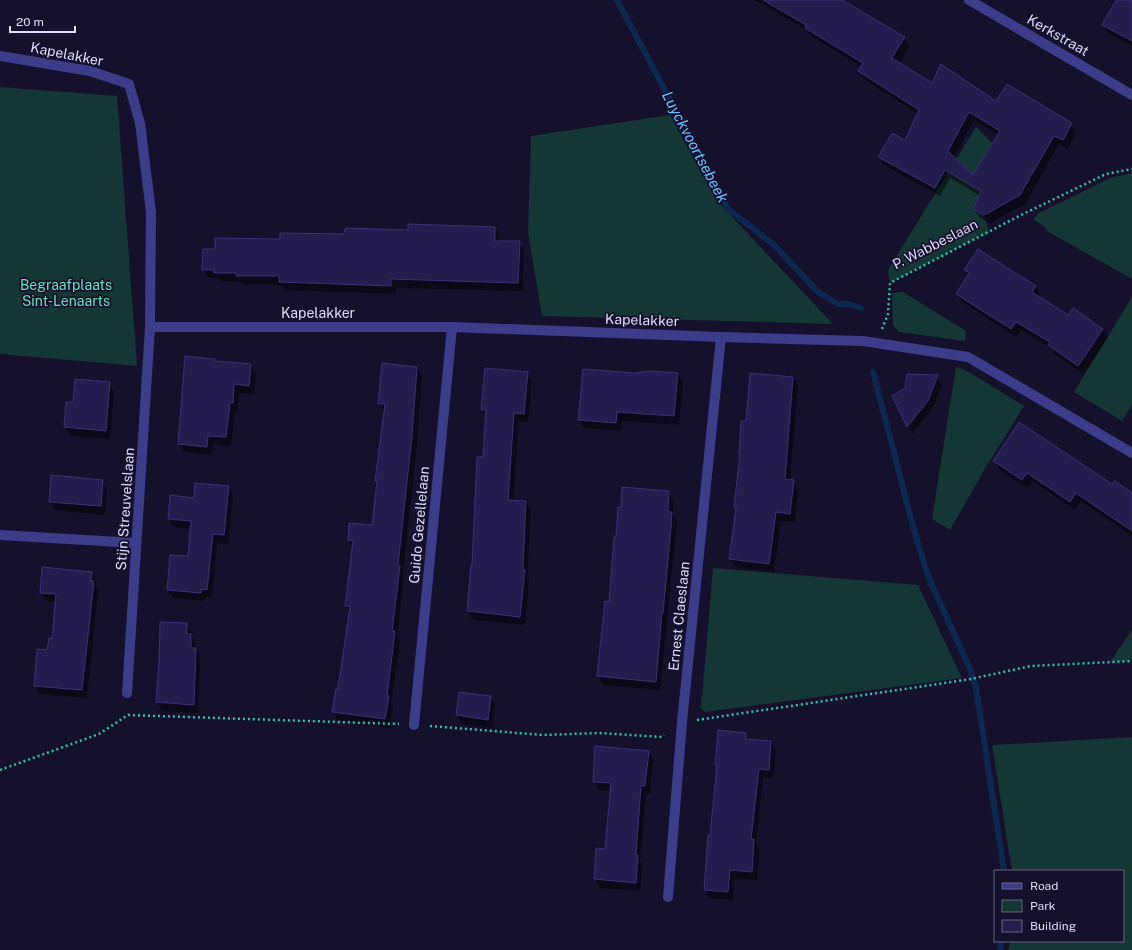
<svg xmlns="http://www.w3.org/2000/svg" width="1132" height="950" font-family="'Public Sans',sans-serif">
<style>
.green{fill:#143634}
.shadow{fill:#0007;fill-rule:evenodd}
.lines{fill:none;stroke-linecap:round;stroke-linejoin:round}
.stream{stroke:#0d284f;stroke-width:6}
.building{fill:#251d4d;stroke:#3b2f79;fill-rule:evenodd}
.path{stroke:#30bfb1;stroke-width:2.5;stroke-dasharray:2 3;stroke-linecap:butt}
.minor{stroke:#3c3c8b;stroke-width:10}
.tertiary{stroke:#3c3c8b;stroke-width:10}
.labels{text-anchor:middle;stroke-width:3.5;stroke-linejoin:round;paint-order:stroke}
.street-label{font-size:14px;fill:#dfdcff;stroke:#15112c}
.park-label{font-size:14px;fill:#66e2be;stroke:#15112c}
.water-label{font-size:15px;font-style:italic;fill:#6ac0ff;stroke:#15112c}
</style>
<rect width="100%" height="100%" fill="#15112c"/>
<!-- green -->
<g class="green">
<polygon points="0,87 117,96 137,366 0,354"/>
<polygon points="670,115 717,201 833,324 542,316 528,233 531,136"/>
<polygon points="976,127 992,143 968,183 981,191 973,209 984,215 989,232 890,283 888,270"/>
<polygon points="1132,173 1132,279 1047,231 1046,228 1033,219 1039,213 1110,178"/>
<polygon points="903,292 966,331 965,341 899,332 893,325 892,293"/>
<polygon points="1132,297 1132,405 1122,421 1074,392"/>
<polygon points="956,367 969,372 1024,406 986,467 950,530 932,519"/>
<polygon points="713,568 918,585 962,678 705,712 702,709 701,707"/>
<polygon points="1132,630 1132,661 1110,662"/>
<polygon points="1132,737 1132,950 1008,950 1010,941 1123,941 1123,871 1012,871 992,745"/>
</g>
<!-- shadow -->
<g class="shadow">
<path d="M 754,0 L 841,0 L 904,38 L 909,47 L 899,64 L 932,85 L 1071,124 L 1076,133 L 1068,149 L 1059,144 L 1025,204 L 990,223 L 980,218 L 974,209 L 980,196 L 950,178 L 940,196 L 884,165 L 879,157 L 905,141 L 918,114 L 865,80 L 860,71 L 862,67 L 811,36 L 807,30 ZM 974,120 L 998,135 L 973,177 L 954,158 Z"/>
<polygon points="1117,0 1132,0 1132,46 1109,34 1104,25"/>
<polygon points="495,228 500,236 500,242 519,242 524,251 523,291 396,288 395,294 285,290 282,285 242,284 241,282 220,281 218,278 208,278 203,270 216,250 281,240 409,231"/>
<polygon points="965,270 1035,286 1040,295 1039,297 1069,316 1103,329 1108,338 1083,374 1054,354 1051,348 1021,330 1016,337 962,302 957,294 968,276"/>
<polygon points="215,360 216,362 251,365 256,374 254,394 239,393 237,412 235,411 231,446 213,444 212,455 184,452 179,443"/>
<polygon points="417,367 422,376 417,445 403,573 404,575 397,636 400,641 391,703 393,706 390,728 338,720 333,712 339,690 350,613 346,606 353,548 349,540 373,526 378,483 376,480 385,413 379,403"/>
<polygon points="527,373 532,382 528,422 519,421 513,502 526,502 531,511 527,576 529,579 525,625 473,620 468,611 484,458 487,417 482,409"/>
<polygon points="678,374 683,383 679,425 622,421 621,431 584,428 579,420"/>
<polygon points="937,376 942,385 932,409 912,434 893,396 906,389"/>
<polygon points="793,378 798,386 790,481 793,481 798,490 795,522 781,521 774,572 736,567 730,558 737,510 735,507 740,453 747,422"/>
<polygon points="109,383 114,392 110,439 70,436 65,427 67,403 74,403"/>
<polygon points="994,461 1112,486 1132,494 1132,536 1081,501 1075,510 1032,481 1027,488 999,470"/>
<polygon points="102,481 107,490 105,515 55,510 50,501"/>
<polygon points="228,487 233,496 228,544 217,543 212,598 206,597 205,601 173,598 168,590 188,557 191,529 174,527 169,519 195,499"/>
<polygon points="668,492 673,501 673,514 677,522 660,690 603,685 598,676 606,602 610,603"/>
<polygon points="91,573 96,581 96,586 98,591 87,698 40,694 35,685 53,640 56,602 46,601 41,592"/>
<polygon points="186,624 191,632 191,636 196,644 196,649 200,657 198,713 162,711 157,702"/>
<polygon points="490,697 495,705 492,728 462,724 457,715"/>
<polygon points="746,734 750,740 771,742 776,751 773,778 763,777 756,844 759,849 757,880 734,879 733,900 710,898 705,889 718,768 716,764"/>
<polygon points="648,752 653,760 650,794 646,794 640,861 642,865 640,891 600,888 595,879 606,850 612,791 599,790 594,781"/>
</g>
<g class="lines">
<!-- stream -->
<g class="stream">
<polyline points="617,0 728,209 774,245 818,292 838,304 848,304 861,308"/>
<polyline points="873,372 914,530 928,576 970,669 976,688 1004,871"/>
<polyline points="1000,950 1002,941"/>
</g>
</g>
<!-- building -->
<g class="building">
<path d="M 763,0 L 842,0 L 905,37 L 892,58 L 932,83 L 941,64 L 996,101 L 1007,84 L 1072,123 L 1063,140 L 1054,136 L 1020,195 L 984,215 L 973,209 L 981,191 L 945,170 L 935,188 L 878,157 L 892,133 L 905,140 L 919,110 L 858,71 L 863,63 L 805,28 L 806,25 ZM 969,112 L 1000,131 L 973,175 L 948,151 Z"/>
<polygon points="1116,0 1132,0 1132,41 1102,25"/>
<polygon points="408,224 495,227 495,241 520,241 518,283 391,279 391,286 279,282 279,276 236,276 236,273 214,273 214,270 202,270 203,249 215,249 215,238 280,239 280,233 344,234 345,228 408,230"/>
<polygon points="978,249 1036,286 1032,292 1068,315 1073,308 1103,329 1078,366 1048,345 1050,342 1016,322 1011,329 956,294 969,273 964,270"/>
<polygon points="185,356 215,359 215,361 251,364 249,386 234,384 233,403 230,403 226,437 208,436 207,447 178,444"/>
<polygon points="382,363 417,367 412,436 398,565 400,566 392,631 395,631 387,696 389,696 385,719 332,712 336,689 338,689 350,606 345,606 353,541 348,540 349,523 372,525 377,481 375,481 385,404 378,404"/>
<polygon points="485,368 528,372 524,414 514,413 508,500 526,501 523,570 525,570 520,617 467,611 471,565 472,565 477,457 483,457 486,410 481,410"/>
<polygon points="583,369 635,373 649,371 678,373 674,416 617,412 616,423 578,420"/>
<polygon points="750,373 793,377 785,479 794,480 790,514 776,512 769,564 729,559 736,508 734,507 740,453 739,453 741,421 746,421"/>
<polygon points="907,374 938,375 928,401 907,427 892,396 905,388"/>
<polygon points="75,379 110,382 106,431 64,427 66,402 73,402"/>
<polygon points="1019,422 1112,484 1115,481 1132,493 1132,531 1076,493 1070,502 1027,473 1022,480 993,461"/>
<polygon points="51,475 103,480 101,506 49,502"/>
<polygon points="195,483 229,486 224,535 213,534 207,590 201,589 201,593 167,590 170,555 188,556 191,521 168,519 170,495 194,498"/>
<polygon points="622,487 669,491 668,512 672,512 671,528 663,613 662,613 656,682 597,676 605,601 609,602 614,537 616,537 618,507 621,507"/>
<polygon points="42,567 92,572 91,581 94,581 82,690 34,686 37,649 47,650 49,638 52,639 56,594 40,593"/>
<polygon points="160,622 187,623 187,634 191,634 191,648 196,648 194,705 156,702 159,663"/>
<polygon points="459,692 491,696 488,720 456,715"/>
<polygon points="718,730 746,733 746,739 771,741 769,770 759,769 751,839 754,839 752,872 730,870 728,892 704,890 708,835 710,836 717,765 715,765"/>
<polygon points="595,746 649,751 645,786 641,786 636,855 638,855 636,883 594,879 596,848 605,849 611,783 593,782"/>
</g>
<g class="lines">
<!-- path -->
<g class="path">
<polyline points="882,329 888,314 890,283 1021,215 1106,174 1132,169"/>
<polyline points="697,720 971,679 1031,666 1132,661"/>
<polyline points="430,726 543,735 599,733 662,737 664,735"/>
<polyline points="0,770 99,734 128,715 399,724"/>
</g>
<!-- minor -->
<g class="minor">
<polyline points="0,56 90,71 129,84 140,123 151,212 150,327 127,693"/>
<polyline points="150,327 452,327 721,337 863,341 968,357 1132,453"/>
<polyline points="0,535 136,543"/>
<polyline points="414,725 452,327"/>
<polyline points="668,897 682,722 721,337"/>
</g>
<!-- tertiary -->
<polyline class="tertiary" points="969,0 1132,95"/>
</g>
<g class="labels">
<!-- street labels -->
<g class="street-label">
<text transform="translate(1058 35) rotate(30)" y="5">Kerkstraat</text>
<text transform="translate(67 54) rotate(11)" y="5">Kapelakker</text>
<text transform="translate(935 244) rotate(-27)" y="5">P. Wabbeslaan</text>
<text x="318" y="318">Kapelakker</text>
<text transform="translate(642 320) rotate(2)" y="5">Kapelakker</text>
<text transform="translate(125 509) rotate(-86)" y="5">Stijn Streuvelslaan</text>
<text transform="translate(419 525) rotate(-85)" y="5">Guido Gezellelaan</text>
<text transform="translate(679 616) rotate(-84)" y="5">Ernest Claeslaan</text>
</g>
<!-- park labels -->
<g class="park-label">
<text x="66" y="290">Begraafplaats<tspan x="66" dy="16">Sint-Lenaarts</tspan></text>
</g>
<!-- water labels -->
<g class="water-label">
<text transform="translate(695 147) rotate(62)" y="5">Luyckvoortsebeek</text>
</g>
</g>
<!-- legend -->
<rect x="994" y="870" width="130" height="72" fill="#15112c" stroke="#666280"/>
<rect x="1002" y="883" width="20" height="6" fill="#3c3c8b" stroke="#666280"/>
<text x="1030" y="890" font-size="12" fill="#dfdcff">Road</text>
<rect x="1002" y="900" width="20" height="12" fill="#143634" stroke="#666280"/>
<text x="1030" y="910" font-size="12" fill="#dfdcff">Park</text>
<rect x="1002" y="920" width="20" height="12" fill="#251d4d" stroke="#666280"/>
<text x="1030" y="930" font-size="12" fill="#dfdcff">Building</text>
<!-- scale -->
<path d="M10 26v6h65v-6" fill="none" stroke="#dfdcff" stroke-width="2"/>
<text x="16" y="26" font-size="12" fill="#dfdcff" stroke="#15112c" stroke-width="3" paint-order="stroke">20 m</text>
</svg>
